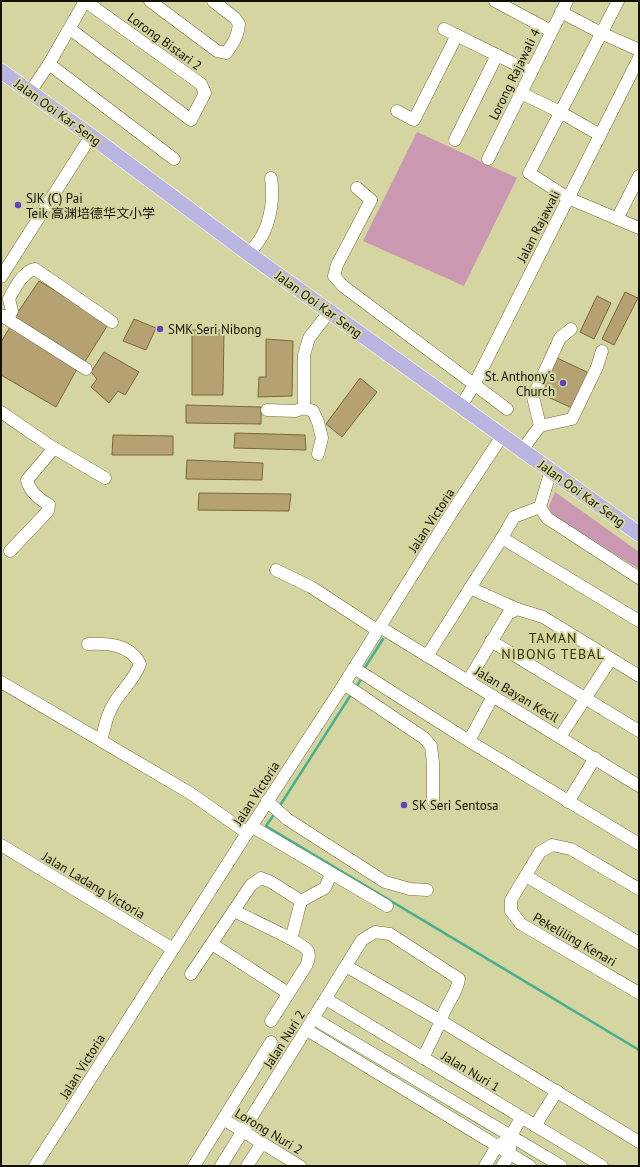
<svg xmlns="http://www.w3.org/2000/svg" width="640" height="1167" font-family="'PT Sans','Noto Sans SC',sans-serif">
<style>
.green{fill:#ca98b0}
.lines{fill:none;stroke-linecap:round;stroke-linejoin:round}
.stream{stroke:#46b08e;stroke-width:2.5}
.building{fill:#b5a171;stroke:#7b6839}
.minor-casing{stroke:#6e6e3d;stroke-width:13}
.major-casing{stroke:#fff;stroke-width:16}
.minor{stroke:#fff;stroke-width:12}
.major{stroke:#bab5e0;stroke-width:15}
.poi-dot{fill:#5f43bc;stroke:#d4d5a0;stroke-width:1.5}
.labels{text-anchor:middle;stroke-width:4;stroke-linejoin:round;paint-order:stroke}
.street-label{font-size:13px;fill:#111001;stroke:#d4d5a0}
.poi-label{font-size:13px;fill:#111001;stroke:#d4d5a0;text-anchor:start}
.neighbourhood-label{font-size:14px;letter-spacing:1px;fill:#353400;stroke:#d4d5a0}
</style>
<rect width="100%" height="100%" fill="#d4d5a0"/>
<!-- green -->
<g class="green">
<polygon points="417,132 517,178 464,286 363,241"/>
<polygon points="555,492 639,552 639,569 551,515 549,506"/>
</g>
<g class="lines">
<!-- stream -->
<g class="stream">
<polyline points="364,669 383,639"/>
<polyline points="356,687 362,678"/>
<polyline points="279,807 352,693"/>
<polyline points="275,813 266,826 639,1050"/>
</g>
</g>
<!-- building -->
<g class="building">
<polygon points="39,281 109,323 84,363 14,318"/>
<polygon points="625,292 638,298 614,345 602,339"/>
<polygon points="597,296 611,303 594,339 580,332"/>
<polygon points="134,319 156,328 146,350 123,341"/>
<polygon points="10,327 78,367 56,407 1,375 1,342"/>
<polygon points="192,330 224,330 223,395 192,395"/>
<polygon points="266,339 293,341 292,396 258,397 259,377 266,377"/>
<polygon points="104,352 139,372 125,395 118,391 109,403 91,387 97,379 91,372"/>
<polygon points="555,357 589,373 572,408 537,392"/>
<polygon points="360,378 377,392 342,437 326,424"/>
<polygon points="186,405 261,407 261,424 186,423"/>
<polygon points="235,433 305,435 306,450 234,448"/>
<polygon points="113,435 173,436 173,455 112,455"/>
<polygon points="187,460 263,463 262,480 186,479"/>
<polygon points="199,493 291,494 289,511 198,510"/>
</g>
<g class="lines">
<defs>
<g id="minor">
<path d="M 150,1 L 217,51 L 226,53 C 233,44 238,36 239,24 L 235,18 L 213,1"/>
<polyline points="495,1 551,31"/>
<polyline points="618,1 529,173 568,198 639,228"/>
<polyline points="561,12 601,33 639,50"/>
<polyline points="70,29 191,120 205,93 201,84 85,1"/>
<polyline points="444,29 531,72"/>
<polyline points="49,64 174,159"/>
<polyline points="30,92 49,64 85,1"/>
<polyline points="521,93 560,112 600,135"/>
<polyline points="397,111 414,120 457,35"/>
<polyline points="455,140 497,55"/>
<polyline points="488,159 567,1"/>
<polyline points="357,188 371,200 337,265 334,276 343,286 507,409"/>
<polyline points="617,219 639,176"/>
<path d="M 249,254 C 253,248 258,243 262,236 C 271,219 274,197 271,178"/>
<polyline points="1,277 91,136"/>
<polyline points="1,315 86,369"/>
<path d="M 7,319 L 12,311 L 9,299 C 14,289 23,271 35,269 L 112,322"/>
<polyline points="461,406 474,385 639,58"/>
<polyline points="304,408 313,411 318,422 322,438 318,454"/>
<polyline points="267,410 295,411 304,408 304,355 309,338 329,312"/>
<polyline points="1,412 49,445 105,478"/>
<polyline points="540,426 572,419 597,367 602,351"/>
<polyline points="522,450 540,426 533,397 560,338 571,329"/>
<polyline points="551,470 540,507 547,518 639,578"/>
<polyline points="502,538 639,621"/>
<path d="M 10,551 L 48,511 L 49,505 C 39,499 29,491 27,480 L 54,448"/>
<polyline points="276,570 311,587 377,630"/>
<polyline points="470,588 517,609"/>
<polyline points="380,627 639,786"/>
<polyline points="491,641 639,731"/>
<path d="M 88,644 C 107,643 130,644 140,664 C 135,678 124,688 116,700 C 107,713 105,726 101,741"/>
<polyline points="427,656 502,538 514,517 540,507"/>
<polyline points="354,668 469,741 639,844"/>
<polyline points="468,681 508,614 517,609 543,617 639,676"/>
<polyline points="1,682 190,793 247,833"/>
<polyline points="344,684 424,738 431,746 433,763 433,801"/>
<polyline points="560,737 611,659"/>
<polyline points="469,741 493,696"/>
<polyline points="267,801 287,819 385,882 410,889 427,890"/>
<polyline points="568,802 595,758"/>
<polyline points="251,826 387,906"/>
<polyline points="1,845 173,949"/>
<polyline points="526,876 639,943"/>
<polyline points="639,889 571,849 552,845 540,852 511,900 511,911 521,924 639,993"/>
<path d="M 234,911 C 246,917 304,943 308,951 C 310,957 308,961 306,966 L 271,1021"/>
<polyline points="289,938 293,932 301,901 325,888 331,874"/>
<polyline points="212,944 288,993"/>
<polyline points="346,966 441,1021 423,1058"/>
<polyline points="191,974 251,885 261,878 271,882 301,901"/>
<polyline points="326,999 602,1166"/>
<polyline points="313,1018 561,1166"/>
<polyline points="307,1030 530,1166"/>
<polyline points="223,1119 300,1166"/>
<polyline points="535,1126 557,1091"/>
<polyline points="35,1166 247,833 344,684 452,512 502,436"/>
<polyline points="194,1166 271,1042"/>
<path d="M 221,1166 L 362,940 L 375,932 L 390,934 L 459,979 C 457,995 444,1006 441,1021 L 639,1142"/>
<polyline points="247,1166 262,1143"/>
<polyline points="485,1166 497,1146 509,1139 521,1118"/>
<polyline points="502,1166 510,1154 510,1146"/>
</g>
<polyline id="major" points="1,71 91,136 249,254 639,534"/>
</defs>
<!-- minor casing -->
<use href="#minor" class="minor-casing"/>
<!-- major casing -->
<use href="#major" class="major-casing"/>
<!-- minor -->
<use href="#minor" class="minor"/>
<!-- major -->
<use href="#major" class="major"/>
</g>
<!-- markers -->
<g class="poi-dot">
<circle cx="18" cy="205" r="4"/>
<circle cx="160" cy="329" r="4"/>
<circle cx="563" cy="383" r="4"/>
<circle cx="404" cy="805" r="4"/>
</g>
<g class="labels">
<!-- street labels -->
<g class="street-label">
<text transform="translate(165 41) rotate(36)" y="5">Lorong Bistari 2</text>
<text transform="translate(514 74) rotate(-64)" y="5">Lorong Rajawali 4</text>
<text transform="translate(58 112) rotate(36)" y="5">Jalan Ooi Kar Seng</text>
<text transform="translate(538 226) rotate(-63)" y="5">Jalan Rajawali</text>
<text transform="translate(319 304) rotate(36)" y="5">Jalan Ooi Kar Seng</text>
<text transform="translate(582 493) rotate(36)" y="5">Jalan Ooi Kar Seng</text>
<text transform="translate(431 520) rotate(-57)" y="5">Jalan Victoria</text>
<text transform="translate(517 694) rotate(31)" y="5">Jalan Bayan Kecil</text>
<text transform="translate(256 793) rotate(-57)" y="5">Jalan Victoria</text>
<text transform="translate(94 885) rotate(31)" y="5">Jalan Ladang Victoria</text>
<text transform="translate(575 939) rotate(30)" y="5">Pekeliling Kenari</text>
<text transform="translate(284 1039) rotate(-58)" y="5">Jalan Nuri 2</text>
<text transform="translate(82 1066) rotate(-58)" y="5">Jalan Victoria</text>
<text transform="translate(471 1071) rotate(31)" y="5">Jalan Nuri 1</text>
<text transform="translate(269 1131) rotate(31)" y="5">Lorong Nuri 2</text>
</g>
<!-- poi labels -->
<g class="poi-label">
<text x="26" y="203">SJK (C) Pai<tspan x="26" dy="15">Teik 高渊培德华文小学</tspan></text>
<text x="168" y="334">SMK Seri Nibong</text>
<text x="555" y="381" text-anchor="end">St. Anthony's<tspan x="555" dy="15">Church</tspan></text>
<text x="412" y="810">SK Seri Sentosa</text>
</g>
<!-- neighbourhood labels -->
<g class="neighbourhood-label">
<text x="553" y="643">TAMAN<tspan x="553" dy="16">NIBONG TEBAL</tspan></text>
</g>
</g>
<!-- border -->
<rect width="640" height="1167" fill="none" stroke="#111001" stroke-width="4"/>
</svg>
